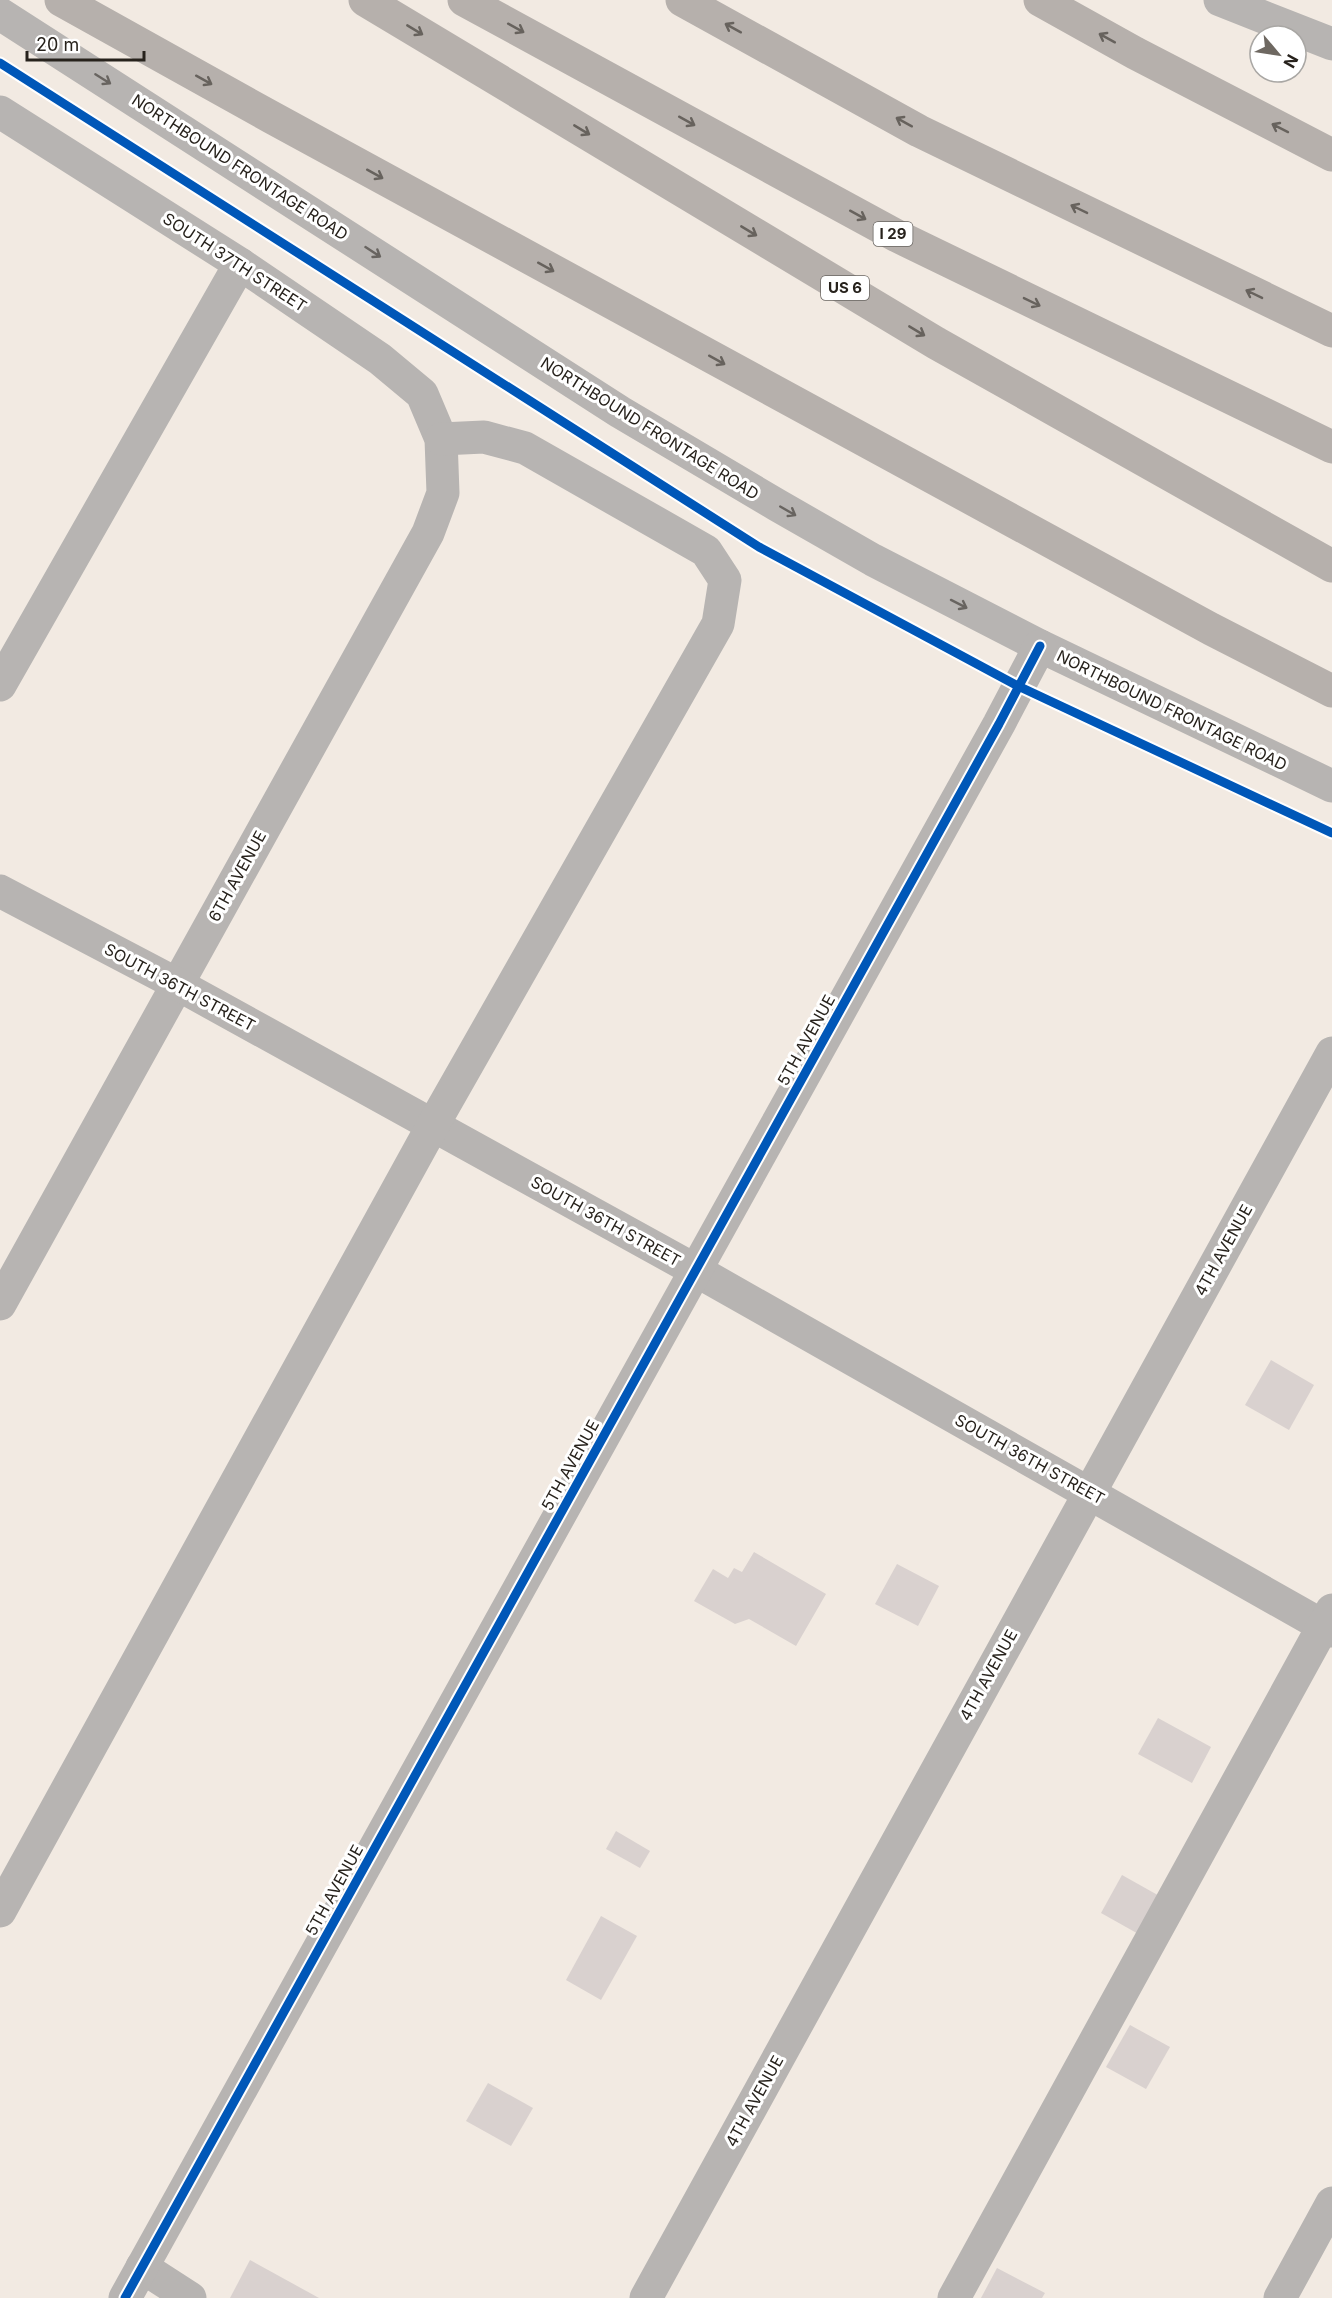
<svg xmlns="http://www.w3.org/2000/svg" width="1332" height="2298" font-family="Inter,sans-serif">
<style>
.building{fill:#d9d1cf}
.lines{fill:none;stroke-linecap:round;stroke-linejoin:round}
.minor{stroke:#b7b4b2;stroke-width:33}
.highway{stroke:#b6b0ac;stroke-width:33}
.cycleway-casing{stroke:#fff;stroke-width:13}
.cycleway{stroke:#0057b8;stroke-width:9}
.oneway{stroke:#67625d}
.oneway2{stroke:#686460}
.labels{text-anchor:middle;stroke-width:6;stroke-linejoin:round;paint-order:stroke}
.shield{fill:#fff;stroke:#686460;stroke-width:1.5}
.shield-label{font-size:15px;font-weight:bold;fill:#27221c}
.street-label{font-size:16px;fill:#27221c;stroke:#fff}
</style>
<rect width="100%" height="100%" fill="#f2eae2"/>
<!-- building -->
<g class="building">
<polygon points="1271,1360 1314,1385 1289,1430 1245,1405"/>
<polygon points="754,1552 826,1594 796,1646 749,1619 735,1624 694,1601 713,1569 728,1578 734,1568 742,1572"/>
<polygon points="897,1564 939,1586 918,1626 875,1604"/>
<polygon points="1158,1718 1211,1747 1192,1783 1138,1754"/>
<polygon points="616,1831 650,1851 640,1868 606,1849"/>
<polygon points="1122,1875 1163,1898 1142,1936 1101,1913"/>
<polygon points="601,1916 637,1936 601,2000 566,1980"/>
<polygon points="1130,2025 1170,2047 1146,2089 1106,2067"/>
<polygon points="488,2083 533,2108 511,2146 466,2121"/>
<polygon points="250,2260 319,2298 230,2298"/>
<polygon points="997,2268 1045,2293 1042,2298 981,2298"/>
</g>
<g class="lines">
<!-- minor -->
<g class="minor">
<polyline points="1220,0 1332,44"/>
<polyline points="0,14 620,412 777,505 873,560 1040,646 1332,786"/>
<polyline points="0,112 240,264 380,359 422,394 441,439 443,493 428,533 0,1304"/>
<polyline points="0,685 240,264"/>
<polyline points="0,891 177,984 695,1270 1332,1631"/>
<polyline points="0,1911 433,1125 718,624 725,580 706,551 525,448 484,437 441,439"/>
<polyline points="142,2267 190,2298"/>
<polyline points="125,2298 999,724 1040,646"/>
<polyline points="646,2298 1332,1053"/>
<polyline points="954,2298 1332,1610"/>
<polyline points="1280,2298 1332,2203"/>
</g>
<!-- highway -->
<g class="highway">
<polyline points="61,0 271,117 1211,629 1332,691"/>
<polyline points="365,0 936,343 1332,566"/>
<polyline points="464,0 897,236 1332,447"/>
<polyline points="682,0 919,131 1332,331"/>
<polyline points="1040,0 1135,53 1332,155"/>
</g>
<defs>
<g id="cycleway">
<polyline points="0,63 759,547 1018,686 1332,833"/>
<polyline points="125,2298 999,724 1040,646"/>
</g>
</defs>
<!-- cycleway casing -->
<use href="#cycleway" class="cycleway-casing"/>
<!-- cycleway -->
<use href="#cycleway" class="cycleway"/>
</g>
<!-- one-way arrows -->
<defs><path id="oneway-shaft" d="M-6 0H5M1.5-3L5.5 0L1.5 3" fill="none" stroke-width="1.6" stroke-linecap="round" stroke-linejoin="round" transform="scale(1.5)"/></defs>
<g class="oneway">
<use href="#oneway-shaft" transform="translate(516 28) rotate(29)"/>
<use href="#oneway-shaft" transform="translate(733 28) rotate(-151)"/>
<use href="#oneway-shaft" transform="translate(415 30) rotate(31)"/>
<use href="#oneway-shaft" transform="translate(1107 38) rotate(-151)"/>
<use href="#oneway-shaft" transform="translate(204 80) rotate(29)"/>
<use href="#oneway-shaft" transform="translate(687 121) rotate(29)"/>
<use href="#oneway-shaft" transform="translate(904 122) rotate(-151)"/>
<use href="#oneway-shaft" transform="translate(1280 128) rotate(-153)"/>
<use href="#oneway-shaft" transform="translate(582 130) rotate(31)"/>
<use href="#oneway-shaft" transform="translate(375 174) rotate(29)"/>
<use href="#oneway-shaft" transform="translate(1079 209) rotate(-154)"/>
<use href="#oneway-shaft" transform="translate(858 215) rotate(29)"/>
<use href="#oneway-shaft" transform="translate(749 231) rotate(31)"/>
<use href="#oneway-shaft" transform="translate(546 267) rotate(29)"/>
<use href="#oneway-shaft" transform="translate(1254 294) rotate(-154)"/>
<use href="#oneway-shaft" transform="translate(1032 302) rotate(26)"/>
<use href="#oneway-shaft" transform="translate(917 331) rotate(31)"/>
<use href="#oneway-shaft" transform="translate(717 360) rotate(29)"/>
</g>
<g class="oneway2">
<use href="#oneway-shaft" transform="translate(103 79) rotate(32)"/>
<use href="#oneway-shaft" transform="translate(373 252) rotate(33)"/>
<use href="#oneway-shaft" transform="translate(788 511) rotate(30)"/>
<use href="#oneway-shaft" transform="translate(959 604) rotate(27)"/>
</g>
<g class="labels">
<!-- shield labels -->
<g class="shield">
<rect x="873.5" y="222" width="39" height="24" rx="4.5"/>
<rect x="821" y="276" width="48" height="24" rx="4.5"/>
</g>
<g class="shield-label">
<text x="893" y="239">I 29</text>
<text x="845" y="293">US 6</text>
</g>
<!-- street labels -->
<g class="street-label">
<text transform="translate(240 167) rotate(33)" y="6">NORTHBOUND FRONTAGE ROAD</text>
<text transform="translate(235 262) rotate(33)" y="6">SOUTH 37TH STREET</text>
<text transform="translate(650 428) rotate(32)" y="6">NORTHBOUND FRONTAGE ROAD</text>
<text transform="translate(1172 710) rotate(26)" y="6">NORTHBOUND FRONTAGE ROAD</text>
<text transform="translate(237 876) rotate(-61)" y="6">6TH AVENUE</text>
<text transform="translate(180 987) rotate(28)" y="6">SOUTH 36TH STREET</text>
<text transform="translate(806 1040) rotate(-61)" y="6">5TH AVENUE</text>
<text transform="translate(606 1221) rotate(29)" y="6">SOUTH 36TH STREET</text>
<text transform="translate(1223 1250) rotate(-61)" y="6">4TH AVENUE</text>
<text transform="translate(1030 1459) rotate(29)" y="6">SOUTH 36TH STREET</text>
<text transform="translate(570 1465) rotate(-61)" y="6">5TH AVENUE</text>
<text transform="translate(988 1675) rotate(-61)" y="6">4TH AVENUE</text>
<text transform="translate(334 1890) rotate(-61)" y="6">5TH AVENUE</text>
<text transform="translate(754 2101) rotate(-61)" y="6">4TH AVENUE</text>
</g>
</g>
<!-- north arrow -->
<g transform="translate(1278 54) rotate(119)"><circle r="28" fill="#ffffff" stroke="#a9a7a4" stroke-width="1.5"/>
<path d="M0-4.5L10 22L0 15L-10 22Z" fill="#6e6861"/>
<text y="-9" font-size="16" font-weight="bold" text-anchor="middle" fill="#27221c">N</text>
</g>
<!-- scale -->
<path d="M27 51v9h117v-9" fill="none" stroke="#27221c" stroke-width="3"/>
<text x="36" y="51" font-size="18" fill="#27221c" stroke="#ffffff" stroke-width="4.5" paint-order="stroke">20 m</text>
</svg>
